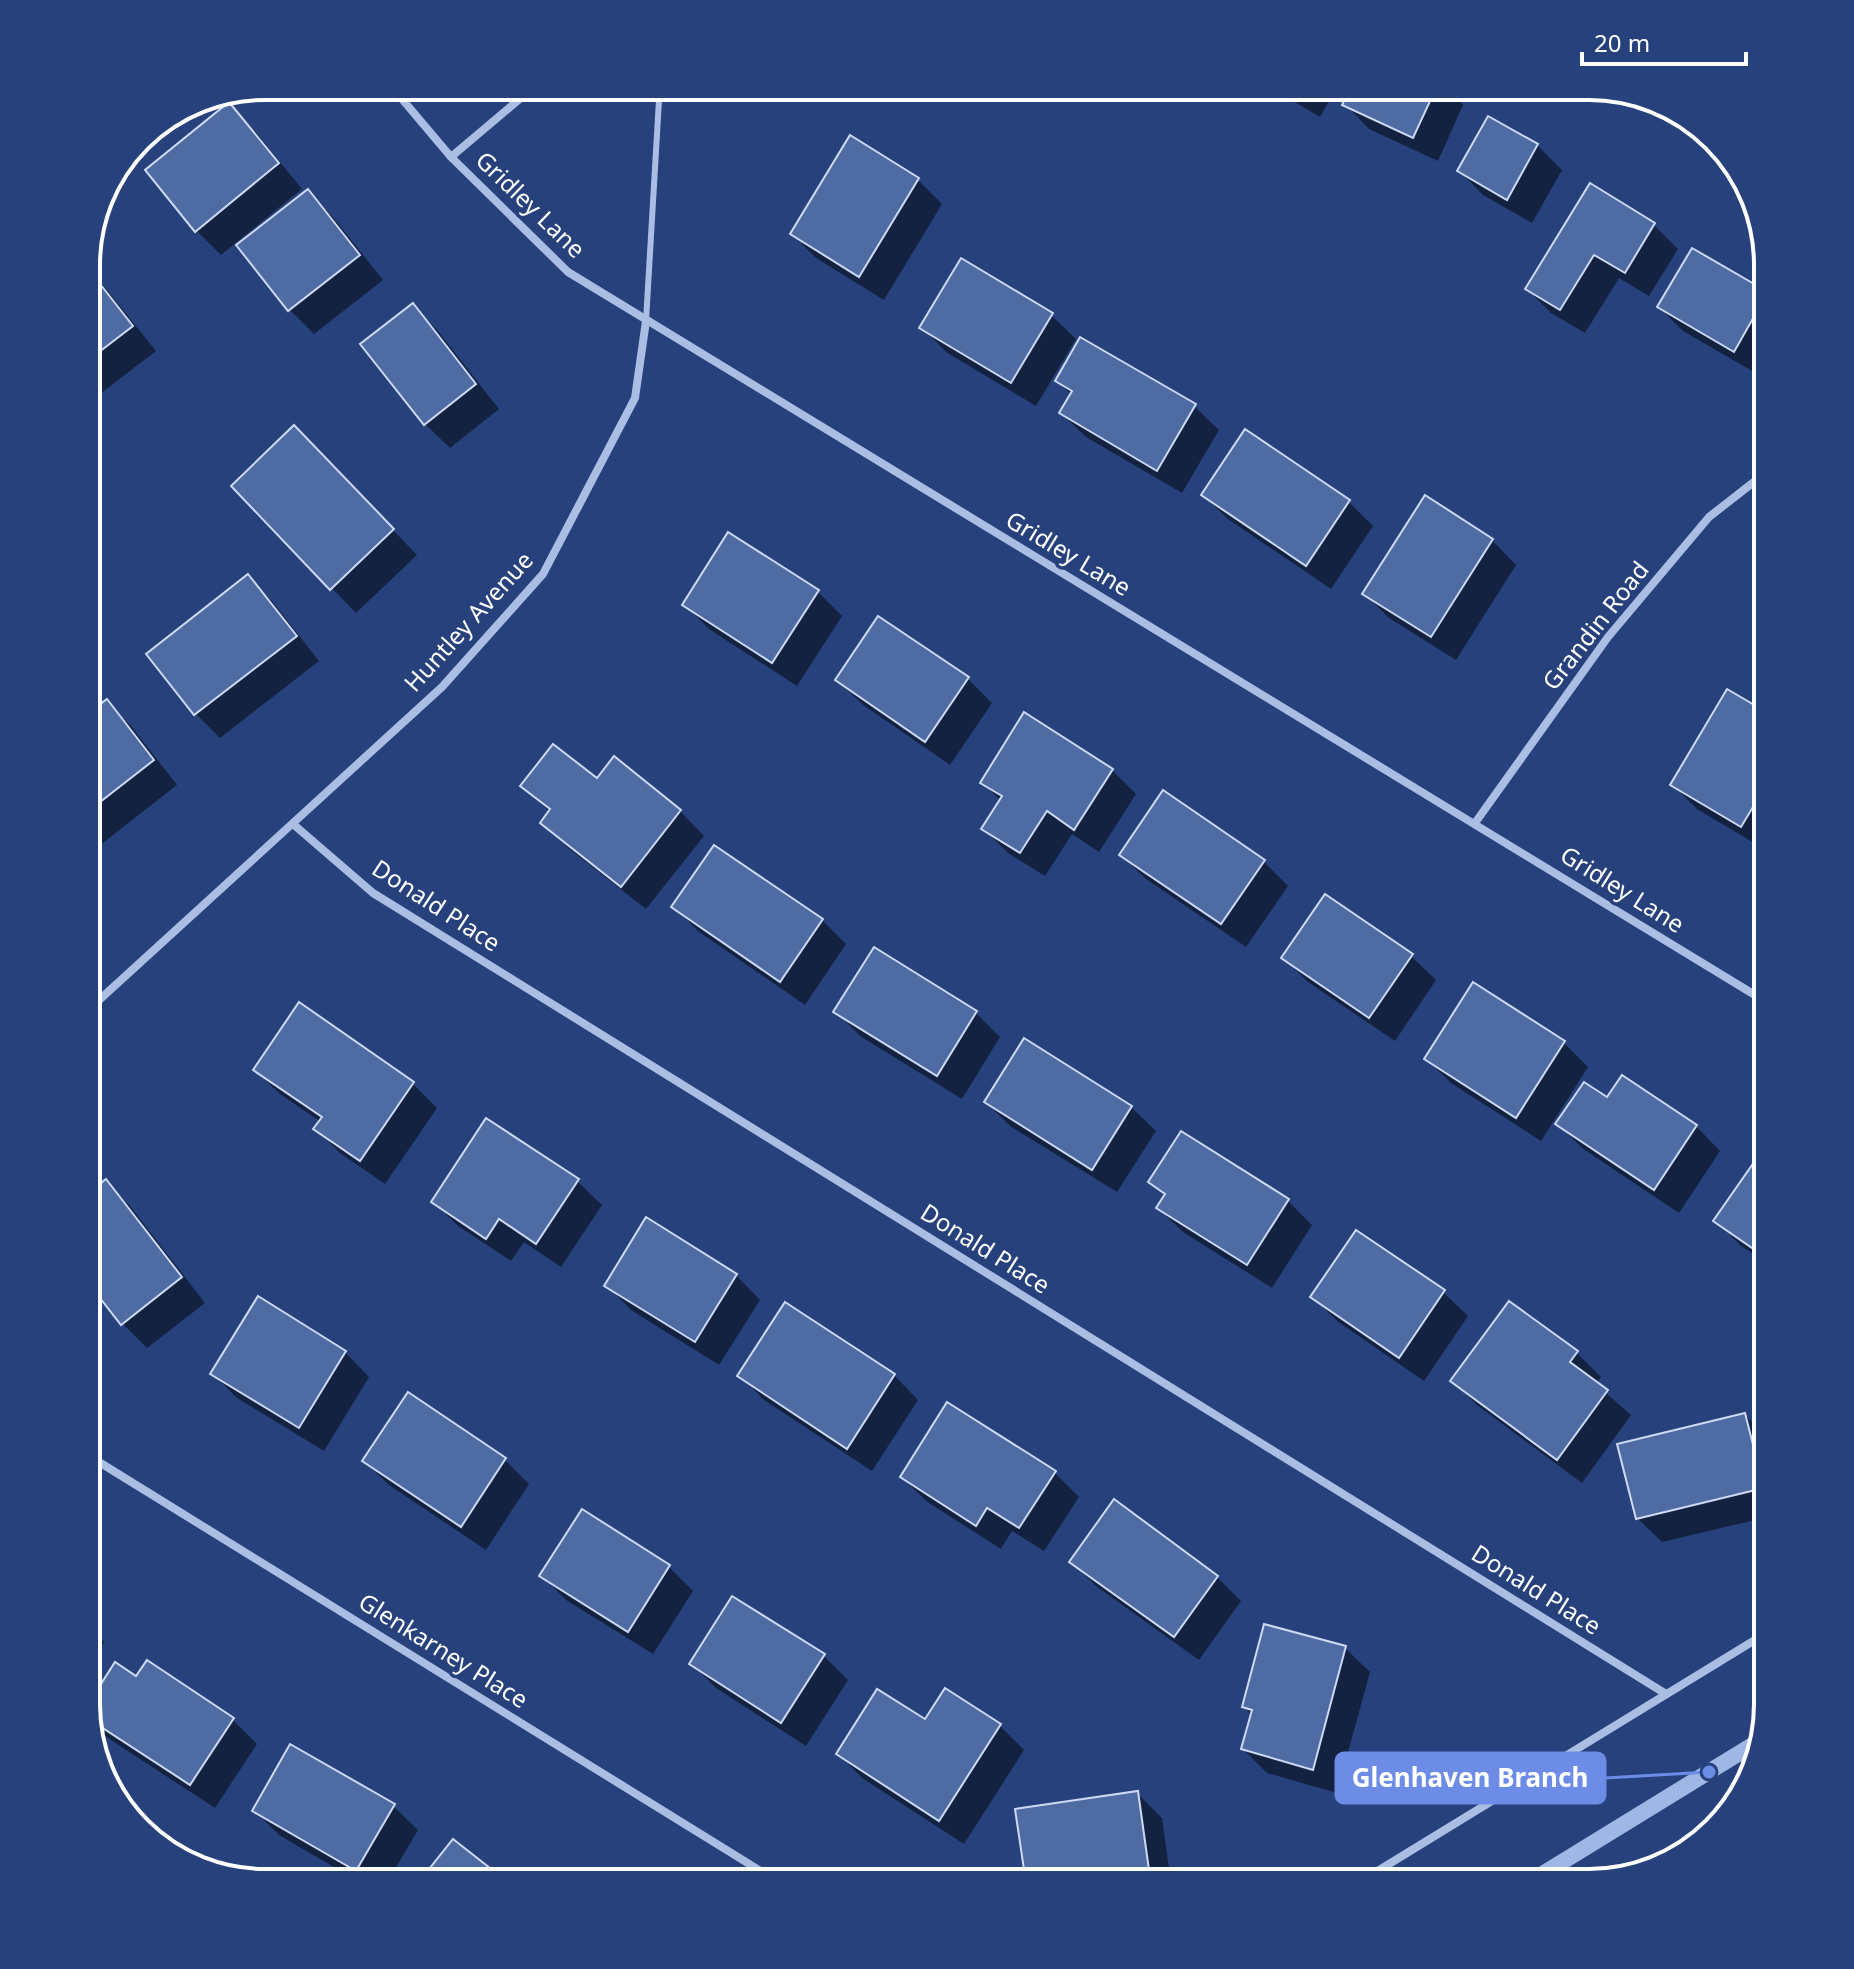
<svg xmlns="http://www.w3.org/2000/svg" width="1854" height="1969" font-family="'Noto Sans',sans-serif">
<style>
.shadow{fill:#0007}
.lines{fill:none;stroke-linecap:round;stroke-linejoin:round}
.stream{stroke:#9fb7e5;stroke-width:16}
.building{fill:#4f6ba4;stroke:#cddaf4;stroke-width:2}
.lane{stroke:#aabee4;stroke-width:6}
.street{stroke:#aabee4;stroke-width:8}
.labels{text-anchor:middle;stroke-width:7;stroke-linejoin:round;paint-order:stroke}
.street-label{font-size:24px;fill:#fff;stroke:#26417b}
.rim{fill:none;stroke:#fff;stroke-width:4}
.leader{fill:none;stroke:#6c8ce6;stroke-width:3}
.callout-dot{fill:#6c8ce6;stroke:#26417b;stroke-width:3}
.callout{fill:#6c8ce6;stroke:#6c8ce6;stroke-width:3}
.callout-label{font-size:26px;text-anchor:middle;font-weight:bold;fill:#fff}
</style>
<rect width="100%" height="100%" fill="#26417b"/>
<!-- shadow -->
<g class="shadow">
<polygon points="1268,86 1338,86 1320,117"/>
<polygon points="1353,86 1445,86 1463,105 1438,161 1369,129 1345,104"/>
<polygon points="229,105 253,129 302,189 221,255 197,231"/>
<polygon points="1488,119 1537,145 1562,170 1532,223 1483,195 1459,170"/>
<polygon points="851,138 918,180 942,204 884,300 816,258 792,234"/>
<polygon points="1591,186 1654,225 1678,249 1649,296 1619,278 1585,333 1551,313 1527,289"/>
<polygon points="308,191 332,216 383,280 314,334 290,310"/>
<polygon points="1693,250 1768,294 1768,359 1759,375 1683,331 1659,307"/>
<polygon points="86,264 156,351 96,397 86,388"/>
<polygon points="413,306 437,330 499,409 450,448 425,424"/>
<polygon points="1051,315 1076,339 1036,406 946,352 922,327"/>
<polygon points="1057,381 1194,406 1219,430 1182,493 1086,437 1061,413 1072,395"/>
<polygon points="1246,432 1349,502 1373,526 1331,589 1228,519 1203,495"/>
<polygon points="318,452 417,555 356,613 233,486"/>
<polygon points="1492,540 1516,565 1456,660 1389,618 1365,594"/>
<polygon points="248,577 272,601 319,661 220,738 196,714 149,654"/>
<polygon points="817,591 842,616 797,686 709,629 684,604"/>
<polygon points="968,679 992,703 950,765 862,704 837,680"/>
<polygon points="106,702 131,726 177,785 90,853 86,849 86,718"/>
<polygon points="1768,716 1768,846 1766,850 1697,809 1673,785"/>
<polygon points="614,759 680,811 704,836 646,909 567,847 543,823 550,812 523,786 597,781"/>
<polygon points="1112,770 1136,794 1099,852 1072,834 1045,876 1008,853 984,829 1001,801 982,782"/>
<polygon points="1121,855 1264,862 1288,886 1246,947 1146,879"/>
<polygon points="674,907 822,920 846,944 805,1005 698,931"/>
<polygon points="875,949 976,1013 1000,1037 962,1099 860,1036 836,1011"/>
<polygon points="1411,956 1436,980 1395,1041 1308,982 1284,958"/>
<polygon points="1564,1043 1588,1067 1541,1141 1451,1083 1426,1059"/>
<polygon points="255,1070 413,1084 437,1108 385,1184 340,1153 316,1129 321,1122 280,1094"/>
<polygon points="1608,1100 1696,1126 1720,1151 1679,1213 1582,1148 1558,1124"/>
<polygon points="986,1102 1131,1107 1156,1131 1117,1192 1010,1126"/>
<polygon points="1768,1168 1768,1264 1740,1245 1716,1220"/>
<polygon points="577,1181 602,1205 561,1267 524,1242 511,1261 458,1226 433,1201"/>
<polygon points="105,1182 130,1206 205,1303 147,1348 123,1324 86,1277"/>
<polygon points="1151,1182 1288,1201 1312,1225 1272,1288 1183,1232 1158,1208 1166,1197"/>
<polygon points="736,1275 760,1300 719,1365 631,1310 607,1285"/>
<polygon points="1443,1292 1468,1316 1424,1381 1337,1321 1313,1297"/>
<polygon points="1509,1304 1577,1353 1601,1377 1596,1384 1631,1415 1582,1483 1477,1405 1453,1381"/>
<polygon points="785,1305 894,1375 918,1400 872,1471 764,1400 740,1375"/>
<polygon points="345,1352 369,1377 324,1451 237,1398 213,1374"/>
<polygon points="409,1394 505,1460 529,1484 486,1550 389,1485 364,1461"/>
<polygon points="1745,1415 1768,1439 1768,1517 1662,1542 1637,1518"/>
<polygon points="1054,1472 1079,1497 1044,1551 1012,1531 1001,1549 926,1501 902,1477"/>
<polygon points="1071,1562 1217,1577 1241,1601 1199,1660 1096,1586"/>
<polygon points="669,1567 693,1591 653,1654 566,1600 542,1575"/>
<polygon points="733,1599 824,1656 848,1680 806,1746 716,1688 692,1664"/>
<polygon points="86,1624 104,1642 86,1671"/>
<polygon points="1345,1648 1370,1672 1337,1793 1267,1773 1243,1749 1252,1715 1244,1707"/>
<polygon points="115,1665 137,1679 233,1720 257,1744 215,1808 108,1738 92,1722 87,1708"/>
<polygon points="946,1691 1000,1726 1024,1750 964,1844 862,1778 838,1753 925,1722"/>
<polygon points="1137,1793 1162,1818 1171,1883 1028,1883"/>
<polygon points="393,1806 418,1830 387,1883 361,1883 279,1835 254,1810"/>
</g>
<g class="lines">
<!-- stream -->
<polyline class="stream" points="1528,1883 1759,1741"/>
</g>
<!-- building -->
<g class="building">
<polygon points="1351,86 1437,86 1413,138 1342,105"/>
<polygon points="229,102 279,163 195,232 145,170"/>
<polygon points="1488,116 1538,144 1507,200 1457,171"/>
<polygon points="850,135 919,178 859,277 790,234"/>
<polygon points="1590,183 1655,223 1625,273 1594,255 1560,310 1525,289"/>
<polygon points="308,189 360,255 288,311 236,245"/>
<polygon points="1692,248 1768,292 1734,352 1657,307"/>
<polygon points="961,258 1053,313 1011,383 919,328"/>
<polygon points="86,266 133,326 86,362"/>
<polygon points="413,303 476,384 424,425 360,344"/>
<polygon points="1080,337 1196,404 1157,471 1059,413 1072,391 1055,381"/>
<polygon points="294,425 394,529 330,590 231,486"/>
<polygon points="1245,429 1350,500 1306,566 1201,495"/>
<polygon points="1425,495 1493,539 1431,637 1362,594"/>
<polygon points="728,532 819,590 772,663 682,605"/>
<polygon points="248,574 297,636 194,715 146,654"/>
<polygon points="878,616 969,677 925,742 835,680"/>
<polygon points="1727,689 1768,713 1768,782 1741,827 1670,785"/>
<polygon points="107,699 154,760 86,813 86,715"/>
<polygon points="1024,712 1113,769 1074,830 1047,811 1020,853 981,829 1002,796 980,783"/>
<polygon points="553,744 597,778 614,756 681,810 621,887 540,823 550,809 520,786"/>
<polygon points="1163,790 1265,860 1221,924 1119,855"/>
<polygon points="714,845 823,919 780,982 671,907"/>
<polygon points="1325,894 1413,954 1369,1018 1281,958"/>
<polygon points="874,947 977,1011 937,1076 833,1012"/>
<polygon points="1473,982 1565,1041 1516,1118 1424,1059"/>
<polygon points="299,1002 414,1082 360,1161 313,1129 322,1117 253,1070"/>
<polygon points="1024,1038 1132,1106 1092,1170 984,1102"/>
<polygon points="1622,1075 1697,1125 1654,1190 1555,1124 1584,1082 1607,1097"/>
<polygon points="486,1118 579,1179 536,1244 499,1219 486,1239 431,1202"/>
<polygon points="1181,1131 1289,1199 1247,1265 1156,1208 1165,1194 1148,1182"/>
<polygon points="1757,1158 1768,1166 1768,1259 1713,1221"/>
<polygon points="106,1179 182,1277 121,1325 86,1280 86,1195"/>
<polygon points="646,1217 737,1274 695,1342 604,1286"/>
<polygon points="1356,1230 1445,1290 1399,1358 1310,1297"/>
<polygon points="258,1296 346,1351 299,1428 210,1374"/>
<polygon points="1509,1301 1578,1351 1570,1362 1608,1390 1557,1460 1450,1381"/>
<polygon points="785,1302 895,1374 847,1449 737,1376"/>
<polygon points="408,1392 506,1458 461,1527 362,1461"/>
<polygon points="947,1402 1056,1471 1019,1528 987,1508 976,1526 900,1477"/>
<polygon points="1745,1413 1764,1488 1636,1519 1617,1444"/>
<polygon points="1114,1499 1218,1576 1174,1637 1069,1562"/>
<polygon points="582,1509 670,1565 628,1632 539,1576"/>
<polygon points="732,1596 825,1654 781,1723 689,1664"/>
<polygon points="1264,1624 1346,1646 1313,1770 1241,1749 1252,1710 1242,1707"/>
<polygon points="147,1660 234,1718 190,1785 92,1721 87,1706 115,1662 136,1676"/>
<polygon points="945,1688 1001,1724 939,1821 836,1754 877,1689 925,1719"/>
<polygon points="290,1744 395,1804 356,1871 252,1811"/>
<polygon points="1138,1791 1149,1870 1058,1883 1026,1883 1015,1809"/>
<polygon points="453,1839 509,1883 418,1883"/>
</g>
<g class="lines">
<!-- lane -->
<polyline class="lane" points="646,321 659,100 663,86"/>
<!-- street -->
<g class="street">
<polyline points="391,86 451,157 568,272 1768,1003"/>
<polyline points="451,157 535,86"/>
<polyline points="1475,823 1608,637 1709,517 1768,471"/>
<polyline points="293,824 373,893 1666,1694"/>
<polyline points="86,1012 442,687 543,574 635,398 646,321"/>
<polyline points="86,1454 780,1883"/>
<polyline points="1358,1883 1768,1632"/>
</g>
</g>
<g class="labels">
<!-- street labels -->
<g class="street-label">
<text transform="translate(530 205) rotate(44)" y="8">Gridley Lane</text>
<text transform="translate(1068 554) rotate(31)" y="8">Gridley Lane</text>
<text transform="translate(469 622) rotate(-48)" y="8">Huntley Avenue</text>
<text transform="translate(1596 626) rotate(-52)" y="8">Grandin Road</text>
<text transform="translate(1622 890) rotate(32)" y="8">Gridley Lane</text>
<text transform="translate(436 906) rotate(33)" y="8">Donald Place</text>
<text transform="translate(985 1249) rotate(32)" y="8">Donald Place</text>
<text transform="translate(1536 1590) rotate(32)" y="8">Donald Place</text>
<text transform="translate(443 1651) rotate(32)" y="8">Glenkarney Place</text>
</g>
</g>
<!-- crop -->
<path d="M0 0H1854V1969H0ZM265 100H1589A165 165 0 0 1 1754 265V1704A165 165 0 0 1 1589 1869H265A165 165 0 0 1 100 1704V265A165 165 0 0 1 265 100Z" fill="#26417b" fill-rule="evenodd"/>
<path class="rim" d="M265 100H1589A165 165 0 0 1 1754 265V1704A165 165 0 0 1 1589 1869H265A165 165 0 0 1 100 1704V265A165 165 0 0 1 265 100Z"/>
<!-- callouts -->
<path class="leader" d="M1709 1772L1605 1778"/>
<circle class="callout-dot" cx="1709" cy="1772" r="8"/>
<rect class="callout" x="1336" y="1753" width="269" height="50" rx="8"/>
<g class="callout-label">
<text x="1470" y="1787">Glenhaven Branch</text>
</g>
<!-- scale -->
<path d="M1582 52v12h164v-12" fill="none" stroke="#ffffff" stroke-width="4"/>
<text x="1594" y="52" font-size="24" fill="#ffffff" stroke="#26417b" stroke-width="6" paint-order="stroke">20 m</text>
</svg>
